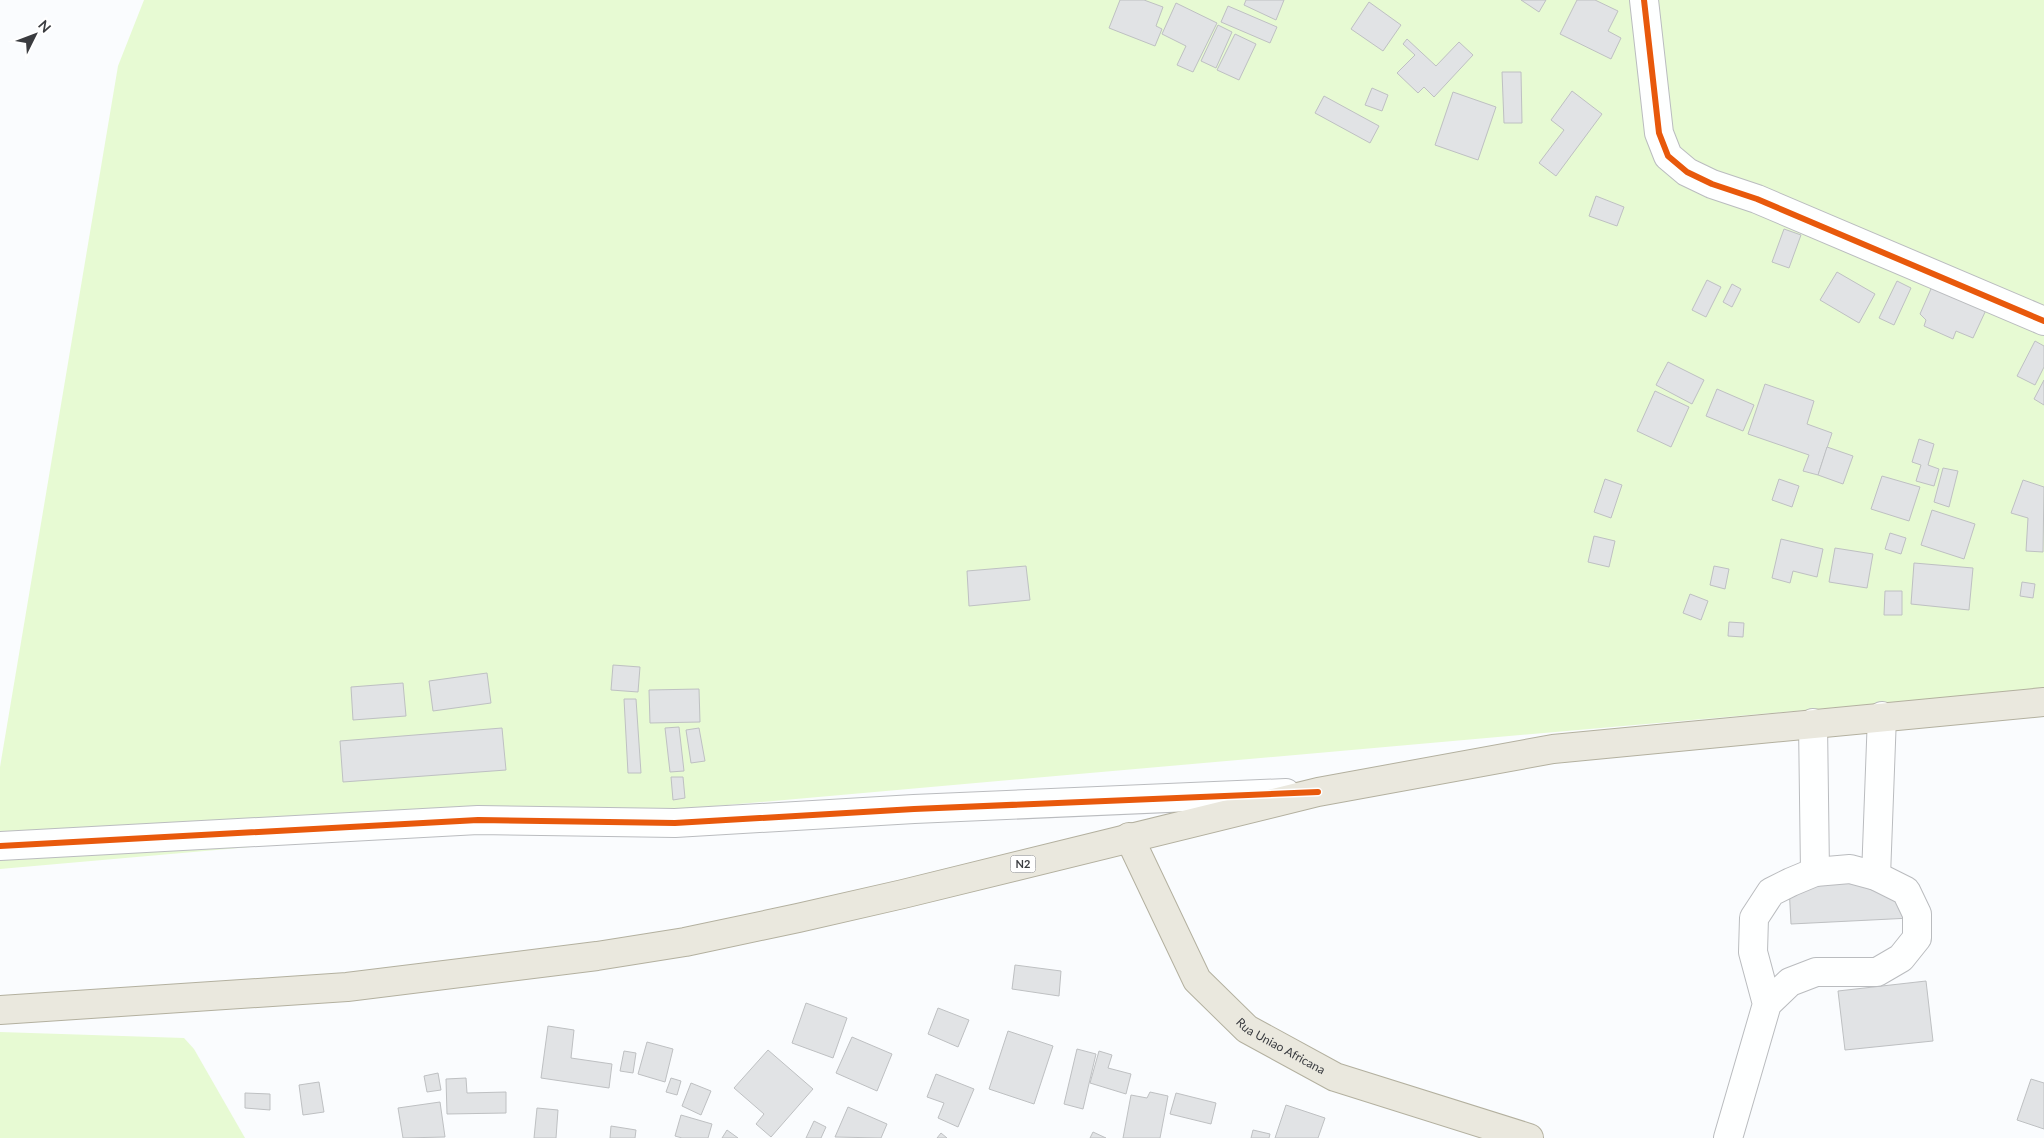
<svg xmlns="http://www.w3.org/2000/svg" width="2044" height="1138" font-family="Lato,sans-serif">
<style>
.green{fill:#e7fad3}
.building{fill:#e1e3e5;stroke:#bec0c2}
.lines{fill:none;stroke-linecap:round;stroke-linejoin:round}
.minor-casing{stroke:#babcbf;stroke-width:30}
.major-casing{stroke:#b3b09f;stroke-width:30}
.minor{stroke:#feffff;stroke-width:28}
.major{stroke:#eae8de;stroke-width:28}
.cycleway-casing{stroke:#fff;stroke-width:9}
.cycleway{stroke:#e8590c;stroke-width:6}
.labels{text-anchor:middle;stroke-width:4.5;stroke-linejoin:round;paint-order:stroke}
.shield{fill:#fff;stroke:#757679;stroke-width:1}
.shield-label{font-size:11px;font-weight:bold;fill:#3a3c40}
.street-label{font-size:12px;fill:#3a3c40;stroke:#fff}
</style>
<rect width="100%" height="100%" fill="#fafcfe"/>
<!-- green -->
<g class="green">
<polygon points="144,0 2044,0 2044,689 0,869 0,767 118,66"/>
<polygon points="0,1032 184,1038 194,1049 245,1138 0,1138"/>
</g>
<!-- building -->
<g class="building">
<polygon points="1120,0 1144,0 1163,7 1156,26 1162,29 1155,46 1109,28"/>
<polygon points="1246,0 1284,0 1276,20 1244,5"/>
<polygon points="1521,0 1546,0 1539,12"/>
<polygon points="1577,0 1595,0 1618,11 1608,31 1621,38 1611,59 1560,34"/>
<polygon points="1369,2 1401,25 1383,51 1351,29"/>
<polygon points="1176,3 1217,23 1193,72 1177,65 1186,46 1162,34"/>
<polygon points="1228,6 1277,27 1270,43 1221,22"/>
<polygon points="1218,25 1232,32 1216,68 1201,61"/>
<polygon points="1235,34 1256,44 1239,80 1217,70"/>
<polygon points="1407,39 1436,66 1459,42 1473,55 1434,97 1424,87 1418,93 1397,73 1415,55 1403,44"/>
<polygon points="1502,72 1521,72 1522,123 1504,123"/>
<polygon points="1372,88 1388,95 1382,111 1365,105"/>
<polygon points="1572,91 1602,114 1556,176 1539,163 1564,130 1551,120"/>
<polygon points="1453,92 1496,107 1478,160 1435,145"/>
<polygon points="1324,96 1379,126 1370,143 1315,113"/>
<polygon points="1596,196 1624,207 1617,226 1589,216"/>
<polygon points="1784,229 1801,235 1789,268 1772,262"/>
<polygon points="1837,272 1875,294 1859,323 1820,300"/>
<polygon points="1707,280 1721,287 1706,317 1692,310"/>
<polygon points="1897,281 1911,288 1894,325 1879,318"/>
<polygon points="1934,282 1986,310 1973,338 1956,331 1953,339 1924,326 1926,320 1920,314"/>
<polygon points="1732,284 1741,289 1732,307 1723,302"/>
<polygon points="2035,341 2044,346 2044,367 2035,385 2017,376"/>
<polygon points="1668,362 1704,380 1692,404 1656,385"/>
<polygon points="2044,380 2044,405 2034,399"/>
<polygon points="1765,384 1814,401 1807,424 1832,433 1818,475 1803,471 1809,455 1748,434"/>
<polygon points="1717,389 1754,405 1743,431 1706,416"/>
<polygon points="1655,391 1689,407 1671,447 1637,431"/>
<polygon points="1919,439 1934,444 1928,465 1939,469 1934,486 1916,481 1921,465 1912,462"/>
<polygon points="1827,447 1853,456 1843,484 1818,475"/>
<polygon points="1943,468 1958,471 1949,507 1934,502"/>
<polygon points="1882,476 1920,487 1909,521 1871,509"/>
<polygon points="1605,479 1622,485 1611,518 1594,512"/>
<polygon points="1779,479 1799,486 1792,507 1772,500"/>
<polygon points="2023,480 2044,487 2043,552 2026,551 2028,518 2011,513"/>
<polygon points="1932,510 1975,524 1964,559 1921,545"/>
<polygon points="1890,533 1906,538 1901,554 1885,549"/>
<polygon points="1594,536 1615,541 1609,567 1588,562"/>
<polygon points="1781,539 1823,549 1817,577 1793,571 1790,583 1772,578"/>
<polygon points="1835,548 1873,554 1867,588 1829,582"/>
<polygon points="1914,563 1973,568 1969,610 1911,604"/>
<polygon points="1026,566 1030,600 969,606 967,571"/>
<polygon points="1714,566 1729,569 1725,589 1710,585"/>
<polygon points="2022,582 2035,584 2033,598 2020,596"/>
<polygon points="1885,591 1902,591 1902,615 1884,615"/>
<polygon points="1690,594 1708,601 1701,620 1683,613"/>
<polygon points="1729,622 1744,623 1743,637 1728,636"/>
<polygon points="613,665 640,667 638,692 611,690"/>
<polygon points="487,673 491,703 433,711 429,681"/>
<polygon points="403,683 406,716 353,720 351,687"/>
<polygon points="699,689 700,722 650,723 649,690"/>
<polygon points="624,699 636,699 641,773 628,773"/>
<polygon points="679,727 684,771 670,772 665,728"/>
<polygon points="502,728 506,770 343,782 340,741"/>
<polygon points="699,728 705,761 691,763 686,730"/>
<polygon points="671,777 683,777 685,798 673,800"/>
<polygon points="1909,880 1911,918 1791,924 1789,886"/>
<polygon points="1015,965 1061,971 1059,996 1012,989"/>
<polygon points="1926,981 1933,1041 1845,1050 1838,991"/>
<polygon points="806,1003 847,1018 833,1058 792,1043"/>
<polygon points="938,1008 969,1020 958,1047 928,1034"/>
<polygon points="548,1026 574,1030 571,1058 612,1064 609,1088 541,1078"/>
<polygon points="1008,1031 1053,1046 1034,1104 989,1089"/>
<polygon points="852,1037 892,1054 877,1091 836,1073"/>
<polygon points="647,1042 673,1049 665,1082 638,1074"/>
<polygon points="1077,1049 1096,1054 1083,1109 1064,1104"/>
<polygon points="768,1050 813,1089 771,1137 756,1124 764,1114 734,1088"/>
<polygon points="624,1051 636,1053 633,1073 620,1071"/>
<polygon points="1099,1051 1112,1055 1108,1068 1131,1074 1126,1094 1090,1083"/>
<polygon points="438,1073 441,1090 427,1092 424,1076"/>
<polygon points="936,1074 974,1089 958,1127 938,1118 944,1103 927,1097"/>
<polygon points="466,1078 467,1093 506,1092 506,1113 447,1114 446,1079"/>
<polygon points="671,1078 681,1081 677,1095 666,1092"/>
<polygon points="2031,1079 2044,1083 2044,1129 2017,1120"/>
<polygon points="319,1082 324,1112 303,1115 299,1085"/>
<polygon points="691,1083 711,1091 701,1115 682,1106"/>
<polygon points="1150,1092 1168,1096 1160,1138 1123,1138 1131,1095 1147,1098"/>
<polygon points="245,1093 270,1094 270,1110 245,1108"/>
<polygon points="1176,1093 1216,1103 1211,1124 1170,1114"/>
<polygon points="440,1102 445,1137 403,1138 398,1108"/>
<polygon points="1286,1105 1325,1118 1318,1138 1275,1138"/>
<polygon points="848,1107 887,1124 881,1138 835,1137"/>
<polygon points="537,1108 558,1110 556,1138 534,1138"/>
<polygon points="681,1115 712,1124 708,1138 682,1138 675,1136"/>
<polygon points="814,1121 826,1127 821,1138 806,1138"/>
<polygon points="611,1126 636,1130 635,1138 610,1138"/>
<polygon points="727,1130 738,1138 722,1138"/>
<polygon points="1253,1130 1270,1134 1269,1138 1251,1138"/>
<polygon points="1093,1132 1106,1138 1090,1138"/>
<polygon points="941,1133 947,1138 937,1138"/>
</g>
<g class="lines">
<defs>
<g id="minor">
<polyline points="1644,0 1659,133 1668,156 1687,172 1712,184 1757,199 2044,321"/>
<polyline points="1813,723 1815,872"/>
<polyline points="0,846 478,820 675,823 914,809 1286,793"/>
<polyline points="1876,876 1882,716"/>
<polyline points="1728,1138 1767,1004 1753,952 1754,918 1771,892 1791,882 1815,872 1850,869 1876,876 1906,891 1917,914 1917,938 1901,958 1877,972 1816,972 1790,982 1767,1004"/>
</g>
<g id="major">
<path id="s1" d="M 1129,837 L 1197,980 L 1247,1029 L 1335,1077 L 1529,1138"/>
<polyline points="0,1010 347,987 597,956 685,942 798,918 903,894 1318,792 1553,749 2044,702"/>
</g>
</defs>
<!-- minor casing -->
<use href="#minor" class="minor-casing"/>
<!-- major casing -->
<use href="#major" class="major-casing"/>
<!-- minor -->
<use href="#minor" class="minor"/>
<!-- major -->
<use href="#major" class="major"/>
<defs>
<g id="cycleway">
<polyline points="1644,0 1659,133 1668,156 1687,172 1712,184 1757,199 2044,321"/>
<polyline points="0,846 478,820 675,823 914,809 1318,792"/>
</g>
</defs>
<!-- cycleway casing -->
<use href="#cycleway" class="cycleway-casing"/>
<!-- cycleway -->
<use href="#cycleway" class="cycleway"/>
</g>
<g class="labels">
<!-- shield labels -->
<rect class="shield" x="1010.5" y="855.5" width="25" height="17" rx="4"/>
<g class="shield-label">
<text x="1023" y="868">N2</text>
</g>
<!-- street labels -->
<g class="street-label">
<text dy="4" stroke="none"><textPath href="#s1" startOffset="266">Rua Uniao Africana</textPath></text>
</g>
</g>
<!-- north arrow -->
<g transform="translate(35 35) rotate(48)" stroke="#ffffff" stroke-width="4" paint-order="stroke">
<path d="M0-4L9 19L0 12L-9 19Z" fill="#3a3c40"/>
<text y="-8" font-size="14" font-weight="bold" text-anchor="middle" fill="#3a3c40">N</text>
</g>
</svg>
